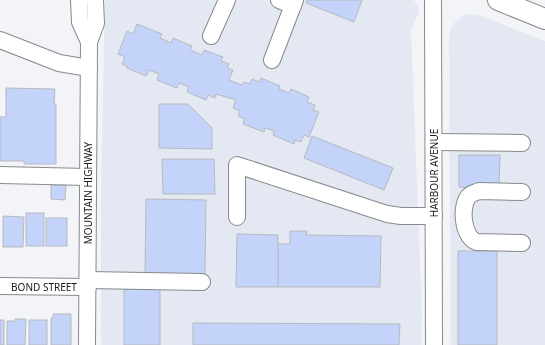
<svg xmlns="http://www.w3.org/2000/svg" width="545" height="345" font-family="'Noto Sans',sans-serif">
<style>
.built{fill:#e3e8f2}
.building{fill:#c4d3f9;stroke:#b8b9bc}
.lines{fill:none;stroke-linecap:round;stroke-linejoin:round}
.minor-casing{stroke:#87898c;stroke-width:18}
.major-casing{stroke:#87898c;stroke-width:22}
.minor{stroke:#fff;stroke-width:16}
.major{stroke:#fff;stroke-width:20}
.labels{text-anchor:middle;stroke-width:3.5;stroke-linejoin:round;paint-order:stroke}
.street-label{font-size:10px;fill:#161718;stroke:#fff}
</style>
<rect width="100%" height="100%" fill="#f3f4f8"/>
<!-- built -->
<g class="built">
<polygon points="105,0 413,0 417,3 419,11 411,31 422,313 421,345 101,345 101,192"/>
<polygon points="470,14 478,15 545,41 545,345 451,345 449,36 451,28 456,21 462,16"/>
</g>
<!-- building -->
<g class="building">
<polygon points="307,0 362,0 354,22 306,3"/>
<polygon points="137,24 162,34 160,38 171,43 173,38 192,46 190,50 202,55 204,50 223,57 221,61 229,64 227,68 233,70 229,80 242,85 244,82 250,84 252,79 259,82 261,78 280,86 279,89 289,93 291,89 309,97 307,102 315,105 313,110 319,112 309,137 304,135 301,142 295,140 294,144 273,135 274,131 265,128 264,132 243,124 245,119 238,116 240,111 233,108 236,100 216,94 215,98 208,95 206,100 187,92 189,87 179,83 177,88 157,80 159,74 149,70 146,76 127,68 127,66 122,64 125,57 118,54 127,31 133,34"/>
<polygon points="6,88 55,89 54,104 56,104 56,164 24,164 24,161 0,161 0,117 6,117"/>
<polygon points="159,104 188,104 212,128 212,149 159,148"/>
<polygon points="312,136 393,168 384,190 304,158"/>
<polygon points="459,155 500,155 499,188 459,187"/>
<polygon points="162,159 214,159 215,194 163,194"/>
<polygon points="51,185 66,185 65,200 51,199"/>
<polygon points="146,199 206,200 205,274 145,273"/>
<rect x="26" y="213" width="18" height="33"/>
<polygon points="3,216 24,217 23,247 3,247"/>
<rect x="46" y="218" width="21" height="28"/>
<polygon points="290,231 307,231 306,235 381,236 380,287 278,287 278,244 290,244"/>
<polygon points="237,234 278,235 278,287 236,287"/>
<rect x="458" y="251" width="39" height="94"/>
<rect x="124" y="289" width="36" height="56"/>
<polygon points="53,314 71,314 71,345 51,345 51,318 53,318"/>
<polygon points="15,319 26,319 25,345 7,345 7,321 15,321"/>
<rect x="0" y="320" width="4" height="25"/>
<rect x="29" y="320" width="18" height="25"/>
<polygon points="193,323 400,324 399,345 193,345"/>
</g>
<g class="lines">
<defs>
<g id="minor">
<polyline points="79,0 80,22 89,42"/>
<polyline points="279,0 293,6"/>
<polyline points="433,0 434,345"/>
<polyline points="211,36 227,0"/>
<polyline points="0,40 59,63 89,68"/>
<polyline points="272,60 295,0"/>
<polyline points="434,142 522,143"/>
<polyline points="0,175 88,177"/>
<polyline points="237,217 237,165 387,214 401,216 434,216"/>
<path d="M 522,243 L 477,242 C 463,238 460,208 468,197 C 471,193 474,193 479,191 L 522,192"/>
<polyline points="88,280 202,282"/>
<polyline points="0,286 88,287"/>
<polyline points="87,345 89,42 96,23 95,0"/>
</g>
<polyline id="major" points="498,0 545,19"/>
</defs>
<!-- minor casing -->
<use href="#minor" class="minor-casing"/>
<!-- major casing -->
<use href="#major" class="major-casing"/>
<!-- minor -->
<use href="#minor" class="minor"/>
<!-- major -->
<use href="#major" class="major"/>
</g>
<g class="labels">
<!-- street labels -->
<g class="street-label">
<text transform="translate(434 173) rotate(-90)" y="4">HARBOUR AVENUE</text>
<text transform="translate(88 193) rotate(-90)" y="4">MOUNTAIN HIGHWAY</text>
<text x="44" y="291">BOND STREET</text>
</g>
</g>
</svg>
